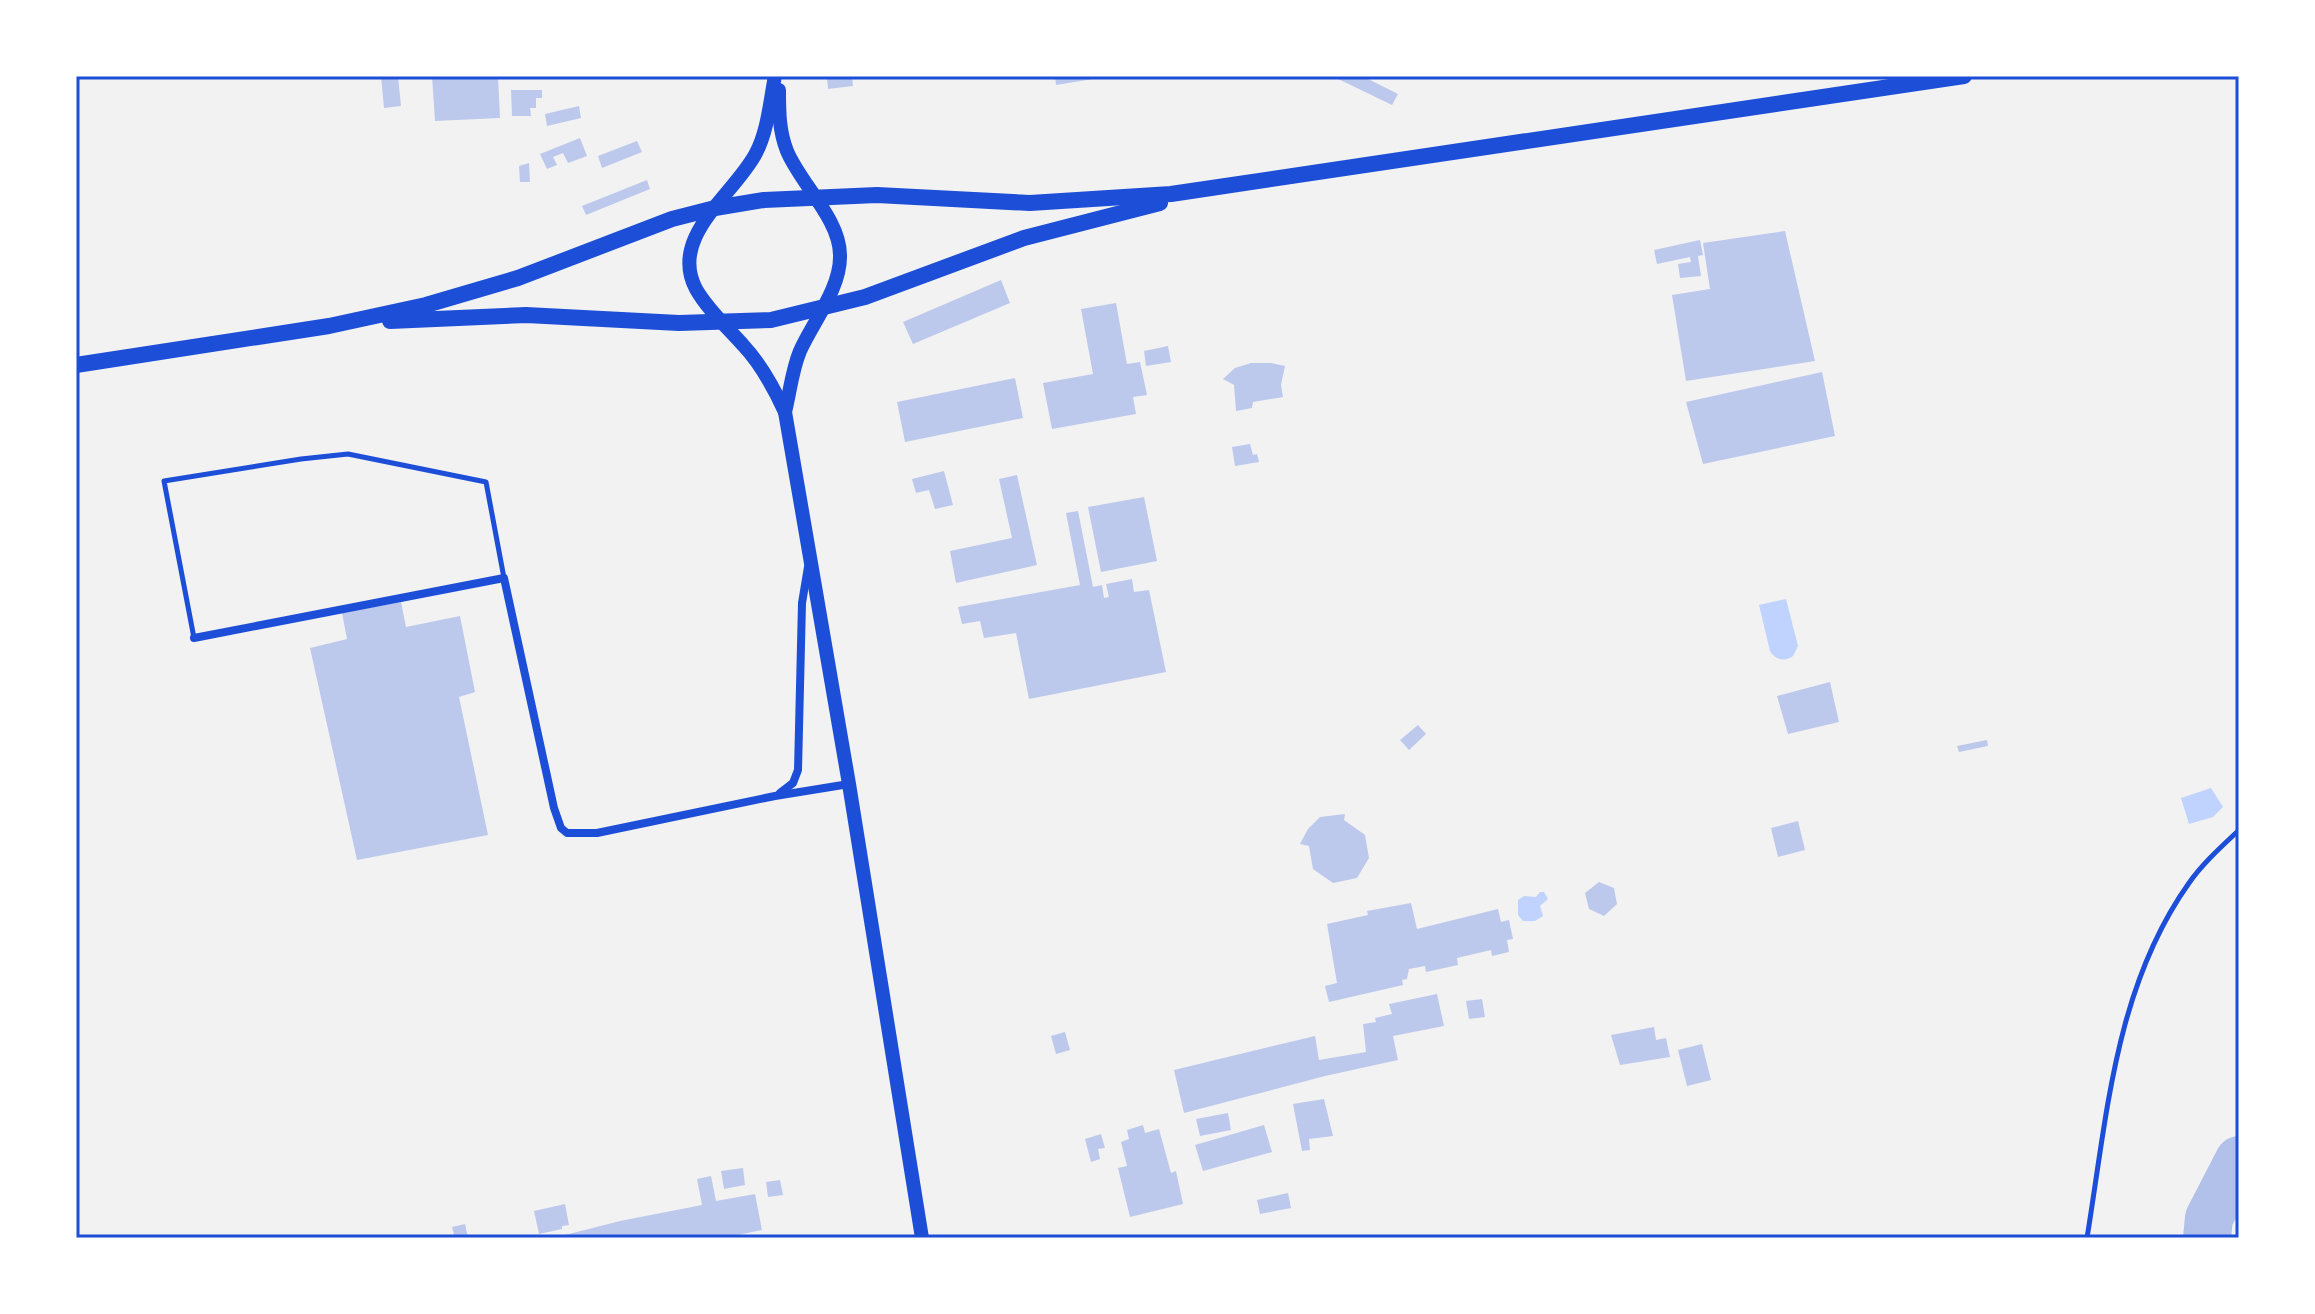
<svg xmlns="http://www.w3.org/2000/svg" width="2315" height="1314" font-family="Quicksand,sans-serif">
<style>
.water{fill:#bfd3fe}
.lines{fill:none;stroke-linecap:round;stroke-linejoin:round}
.taxiway{stroke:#b2c1ea;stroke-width:48}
.building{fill:#bdc9ec}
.service{stroke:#1d4ed8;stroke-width:5}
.minor{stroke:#1d4ed8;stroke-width:8}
.secondary{stroke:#1d4ed8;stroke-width:14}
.primary{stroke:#1d4ed8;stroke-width:16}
.neatline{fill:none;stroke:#1d4ed8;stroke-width:3}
</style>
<rect width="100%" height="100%" fill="#f2f2f2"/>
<!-- water -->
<g class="water">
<path d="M 1786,599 L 1798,646 L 1793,656 C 1785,662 1775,660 1770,651 L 1759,605 Z"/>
<polygon points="2211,788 2223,807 2213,817 2189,824 2181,798"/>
<polygon points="1540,892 1544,892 1548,899 1540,906 1543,916 1535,921 1523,921 1518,915 1518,900 1524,896 1536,897"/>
</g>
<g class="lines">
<!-- taxiway -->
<polyline class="taxiway" points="2207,1238 2209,1218 2239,1160"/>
</g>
<!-- building -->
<g class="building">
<polygon points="381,76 398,76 401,106 384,108"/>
<polygon points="432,76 498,76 500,118 435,121"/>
<polygon points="852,76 853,86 828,89 827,77"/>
<polygon points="1055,76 1099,76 1099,78 1056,85"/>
<polygon points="1332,76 1362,76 1398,94 1392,105"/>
<polygon points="511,90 542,90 542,98 536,98 536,108 530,108 531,116 512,116"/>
<polygon points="579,106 581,118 547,126 545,114"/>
<polygon points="580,138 587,156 568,163 563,153 553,157 557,165 547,169 540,154"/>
<polygon points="637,141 642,152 602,168 598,156"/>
<polygon points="529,163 530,182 520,182 519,166"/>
<polygon points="647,180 650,189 586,215 582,206"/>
<polygon points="1785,231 1815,361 1686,381 1672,295 1710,289 1703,243"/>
<polygon points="1700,240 1703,255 1698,256 1701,276 1680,278 1678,264 1691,262 1690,257 1657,264 1654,250"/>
<polygon points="1001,280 1010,303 913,344 903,322"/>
<polygon points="1116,303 1127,364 1140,362 1147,395 1133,397 1136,414 1052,429 1043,383 1093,374 1081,309"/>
<polygon points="1168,346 1171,362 1146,366 1144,351"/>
<polygon points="1251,363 1271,363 1285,366 1281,385 1283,397 1253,402 1252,408 1236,411 1234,385 1223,379 1235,368"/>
<polygon points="1822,372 1835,436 1703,464 1686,402"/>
<polygon points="1015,378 1023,418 905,442 897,402"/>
<polygon points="1250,444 1253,455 1257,454 1259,462 1235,466 1232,447"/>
<polygon points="944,471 953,505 935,509 929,490 916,493 912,479"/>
<polygon points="1017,475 1037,565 956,583 950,551 1012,538 999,479"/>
<polygon points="1144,497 1157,561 1101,572 1088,507"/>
<polygon points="1078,511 1093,587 1102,585 1104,598 1109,597 1106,584 1132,579 1134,592 1149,590 1166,672 1029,699 1016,633 984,638 980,621 962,624 958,607 1080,585 1066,513"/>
<polygon points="401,602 406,627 460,616 475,692 459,697 488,835 357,860 310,648 347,639 342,613"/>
<polygon points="1830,682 1839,722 1788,734 1777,696"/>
<polygon points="1418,725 1426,734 1409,750 1400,740"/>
<polygon points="1987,740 1988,746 1959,752 1957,746"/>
<polygon points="1345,814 1344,820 1365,835 1369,858 1357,878 1333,883 1313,869 1309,846 1300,844 1308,829 1320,817"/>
<polygon points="1798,821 1805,850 1778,857 1771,828"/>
<polygon points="1599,882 1614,888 1617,904 1604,916 1589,909 1585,893"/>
<polygon points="1411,903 1417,929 1498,909 1501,922 1509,920 1513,939 1507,940 1509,952 1492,956 1491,950 1457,958 1458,965 1426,972 1425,966 1409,969 1407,979 1402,980 1403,985 1329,1002 1325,986 1337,983 1327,924 1368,915 1367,911"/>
<polygon points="1437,994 1444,1026 1393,1036 1398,1060 1325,1076 1184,1113 1174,1070 1315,1036 1319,1060 1366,1052 1363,1024 1376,1022 1375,1018 1392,1014 1389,1004"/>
<polygon points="1482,999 1485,1017 1469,1019 1466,1001"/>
<polygon points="1654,1027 1656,1040 1666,1038 1670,1057 1620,1065 1611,1035"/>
<polygon points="1065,1032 1070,1050 1056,1054 1051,1036"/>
<polygon points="1702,1044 1711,1080 1687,1086 1678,1050"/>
<polygon points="1324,1099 1333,1136 1309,1139 1310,1150 1302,1151 1293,1104"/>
<polygon points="1228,1113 1231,1130 1200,1136 1196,1119"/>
<polygon points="1143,1125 1145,1133 1159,1129 1171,1173 1176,1171 1183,1204 1130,1217 1118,1168 1127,1166 1121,1142 1129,1139 1127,1130"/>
<polygon points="1264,1125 1272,1152 1203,1171 1195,1145"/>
<polygon points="1101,1134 1105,1148 1098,1149 1100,1159 1091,1162 1085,1139"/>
<polygon points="743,1168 745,1185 724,1189 721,1171"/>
<polygon points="711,1176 716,1201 755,1194 762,1230 723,1238 566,1238 565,1235 620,1221 702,1205 697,1179"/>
<polygon points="780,1180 783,1195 768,1197 766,1182"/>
<polygon points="1288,1193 1291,1208 1260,1214 1257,1200"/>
<polygon points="565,1204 569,1225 562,1226 562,1229 539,1234 534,1211"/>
<polygon points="465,1224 468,1238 455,1238 452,1227"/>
</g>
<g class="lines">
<!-- service -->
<g class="service">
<polyline points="194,638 164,481 301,459 348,454 486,482 504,578"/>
<path d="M 2087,1238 C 2107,1116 2115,987 2189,883 C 2202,864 2222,846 2239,830"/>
</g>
<!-- minor -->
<g class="minor">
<polyline points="194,638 504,578 554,808 561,828 567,833 597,833 775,796 849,784"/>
<polyline points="780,793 793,783 798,770 802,603 808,567"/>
</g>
<!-- secondary -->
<g class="secondary">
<path d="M 775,76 C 770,101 768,130 756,153 C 735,194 668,236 696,289 C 708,310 727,327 743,345 C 761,364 774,388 785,412 L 849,784 L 922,1238"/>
<path d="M 779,90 C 779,111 779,131 787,151 C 800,183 840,219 840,255 C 841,288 813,322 800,351 C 792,370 790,392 785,412"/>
</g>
<!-- primary -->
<g class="primary">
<polyline points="390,321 526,315 679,323 771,320 865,297 1024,238 1160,203"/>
<polyline points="76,365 329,326 426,305 518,278 672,219 715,208 764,200 877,195 1030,203 1171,194 1964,76"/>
</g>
</g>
<!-- border -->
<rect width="2315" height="1314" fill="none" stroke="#ffffff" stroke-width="156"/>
<rect x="78" y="78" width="2159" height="1158" class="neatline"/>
</svg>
